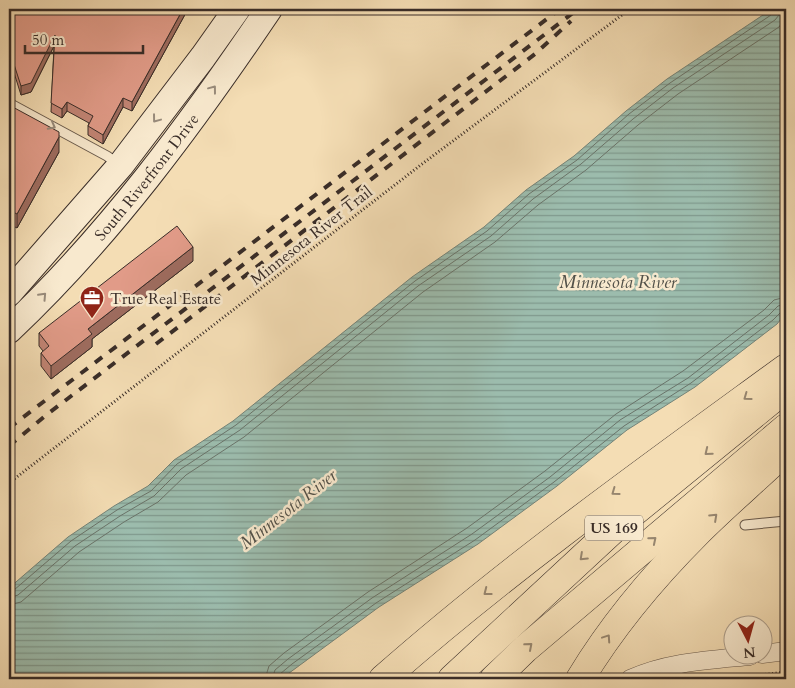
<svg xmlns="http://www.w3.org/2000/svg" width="795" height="688" font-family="Cardo,serif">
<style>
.water{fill:url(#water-rules);stroke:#748378}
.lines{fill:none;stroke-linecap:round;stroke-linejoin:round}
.shore{stroke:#6a746a;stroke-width:1}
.service-casing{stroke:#68594b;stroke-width:11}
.minor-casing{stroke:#68594b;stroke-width:19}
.secondary-casing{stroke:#392d28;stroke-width:28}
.motorway-casing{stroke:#392d28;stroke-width:29}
.path{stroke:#392d28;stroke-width:3;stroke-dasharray:1 2.5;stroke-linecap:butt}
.service{stroke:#f8e9ce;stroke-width:9}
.minor{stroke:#f8e9ce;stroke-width:18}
.secondary{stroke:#f8e9ce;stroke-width:26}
.motorway{stroke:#f4ddb4;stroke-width:28}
.rail{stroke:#392d28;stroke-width:4;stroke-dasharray:9 9;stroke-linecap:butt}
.wall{fill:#c28575;stroke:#392d28}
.shaded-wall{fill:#9e6c5f;stroke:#392d28}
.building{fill:#e19b88;stroke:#392d28}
.oneway{stroke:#988b7b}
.oneway2{stroke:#96856e}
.labels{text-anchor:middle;stroke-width:5;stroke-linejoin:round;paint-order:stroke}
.shield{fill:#f8e9ce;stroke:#72655a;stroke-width:1}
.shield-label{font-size:15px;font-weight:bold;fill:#392d28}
.street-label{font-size:16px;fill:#392d28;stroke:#f8e9ce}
.poi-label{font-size:16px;fill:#392d28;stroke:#f8e9ce;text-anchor:start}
.water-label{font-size:18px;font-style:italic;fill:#525149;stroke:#f8e9ce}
</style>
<defs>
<pattern id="water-rules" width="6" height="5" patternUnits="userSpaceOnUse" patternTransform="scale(1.25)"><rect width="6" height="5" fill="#9cbcad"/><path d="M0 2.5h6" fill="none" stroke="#80998d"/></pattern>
</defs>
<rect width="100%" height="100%" fill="#f4ddb4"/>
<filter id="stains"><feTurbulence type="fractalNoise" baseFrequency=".004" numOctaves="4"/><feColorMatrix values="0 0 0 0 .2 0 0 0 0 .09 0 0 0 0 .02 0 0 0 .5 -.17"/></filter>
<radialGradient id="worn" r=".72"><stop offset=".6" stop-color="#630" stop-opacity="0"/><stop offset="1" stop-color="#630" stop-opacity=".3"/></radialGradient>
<!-- water -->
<polygon class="water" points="772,9 786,9 786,313 777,324 695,387 627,430 557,486 478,544 379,607 281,679 9,679 9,588 68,537 114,506 148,486 174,460 233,421 412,277 484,227 526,190 574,156 626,111 667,79"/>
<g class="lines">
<!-- shore -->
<g class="shore">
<polyline points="9,591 14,590 71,541 117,510 151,491 177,464 236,425 415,281 487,231 529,194 577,160 629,114 670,83 771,15 774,9"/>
<polyline points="9,598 18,595 75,546 120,516 154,496 181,469 240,430 418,286 491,236 533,199 581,164 633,119 673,88 775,20 779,15 780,9"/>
<polyline points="9,605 21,602 79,552 124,522 158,502 186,475 244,437 423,292 495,242 538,205 586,170 638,125 678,94 779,27 786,17"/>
<polyline points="265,679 269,666 284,653 368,592 467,528 545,471 616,414 683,371 764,310 774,300 786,297"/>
<polyline points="272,679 275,670 288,659 372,598 472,534 550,477 620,420 688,378 769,315 778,306 786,304"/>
<polyline points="278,679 280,674 292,664 376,603 475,540 554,482 624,426 691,383 773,320 781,312 786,310"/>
</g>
<defs>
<g id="service">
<polyline points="9,103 107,156 118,164"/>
<polyline points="745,525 786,521"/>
</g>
<g id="minor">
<polyline points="762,654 786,651"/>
<path d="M 630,679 C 667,662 709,660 750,656"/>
</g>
<g id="secondary">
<polyline points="9,293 120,166 203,57 237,9"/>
<path id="s1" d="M 9,330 C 109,236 192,123 269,9"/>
</g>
<g id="motorway">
<path d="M 383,679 C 510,567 649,468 786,368"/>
<polyline points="452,679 618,525 775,397"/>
<polyline points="494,679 525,649 786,428"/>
<path d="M 580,679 C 612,626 653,577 697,533 C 726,504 757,478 786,450"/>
</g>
</defs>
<!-- service casing -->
<use href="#service" class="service-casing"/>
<!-- minor casing -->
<use href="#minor" class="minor-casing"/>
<!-- secondary casing -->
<use href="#secondary" class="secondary-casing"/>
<!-- motorway casing -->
<use href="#motorway" class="motorway-casing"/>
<!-- path -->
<g class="path">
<polyline points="9,483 422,164 630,9"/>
<polyline points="727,679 786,672"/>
</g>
<!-- service -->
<use href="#service" class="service"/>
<!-- minor -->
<use href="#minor" class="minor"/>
<!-- secondary -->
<use href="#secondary" class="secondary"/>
<!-- motorway -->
<use href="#motorway" class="motorway"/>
<!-- rail -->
<g class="rail">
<polyline points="156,344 535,54 571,21"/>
<polyline points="9,428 560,9"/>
<polyline points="9,446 45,416 578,9"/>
</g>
</g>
<!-- wall -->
<g class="wall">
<polygon points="9,9 188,9 132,111 123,107 103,144 88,135 88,126 89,123 67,111 62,118 51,112 54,46 31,92 21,95 11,63 9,62"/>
<polygon points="9,105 59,152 17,228 9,224"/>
<polygon points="193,261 92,339 92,347 51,379 41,366 41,353 43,351 39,346 39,333"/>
</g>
<!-- shaded-wall -->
<g class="shaded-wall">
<polygon points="183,9 188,9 132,111 132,102"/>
<polygon points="55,35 55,44 31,92 21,95 21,86"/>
<polygon points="123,98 123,107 103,144 103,135"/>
<polygon points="67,102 67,111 62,118 62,109"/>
<polygon points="59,137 59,152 17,228 17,214"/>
<polygon points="193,247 193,261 92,339 92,347 51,379 51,366 88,329"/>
</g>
<!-- building -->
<g class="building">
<polygon points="9,9 183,9 132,102 123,98 103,135 88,126 93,116 67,102 62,109 51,103 55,35 31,83 21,86 11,55 9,53"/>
<polygon points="9,105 59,132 59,137 17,214 9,210"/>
<polygon points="177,226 193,247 88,329 92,334 51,366 41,353 49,346 39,333"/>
</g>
<!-- one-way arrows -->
<defs><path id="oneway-chevron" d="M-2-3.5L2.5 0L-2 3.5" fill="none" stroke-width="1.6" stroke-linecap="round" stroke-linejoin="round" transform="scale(1.25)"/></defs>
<g class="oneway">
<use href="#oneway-chevron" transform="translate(213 89) rotate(-53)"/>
<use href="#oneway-chevron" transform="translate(156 119) rotate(127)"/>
<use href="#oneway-chevron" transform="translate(52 126) rotate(28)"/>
<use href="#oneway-chevron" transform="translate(43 296) rotate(-47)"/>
</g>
<g class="oneway2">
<use href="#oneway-chevron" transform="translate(747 397) rotate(144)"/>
<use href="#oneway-chevron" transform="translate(708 452) rotate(141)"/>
<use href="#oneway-chevron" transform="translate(615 492) rotate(144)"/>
<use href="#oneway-chevron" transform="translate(714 517) rotate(-43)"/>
<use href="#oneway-chevron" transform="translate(653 540) rotate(-40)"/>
<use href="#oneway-chevron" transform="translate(583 557) rotate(137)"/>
<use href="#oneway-chevron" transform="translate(487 592) rotate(142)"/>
<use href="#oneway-chevron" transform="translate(607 638) rotate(-56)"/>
<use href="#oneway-chevron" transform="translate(529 646) rotate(-41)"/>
</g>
<!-- icons -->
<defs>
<symbol id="office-pin" viewBox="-11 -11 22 30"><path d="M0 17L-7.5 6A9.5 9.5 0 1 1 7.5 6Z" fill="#8f2418" stroke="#f8e9ce"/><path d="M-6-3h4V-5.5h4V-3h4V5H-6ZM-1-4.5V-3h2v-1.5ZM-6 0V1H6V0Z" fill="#fff"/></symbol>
</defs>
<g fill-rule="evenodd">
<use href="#office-pin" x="78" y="284" width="28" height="38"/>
</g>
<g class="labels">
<!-- shield labels -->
<rect class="shield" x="585" y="515.5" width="58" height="25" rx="4"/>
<g class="shield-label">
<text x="614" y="533">US 169</text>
</g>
<!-- street labels -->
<g class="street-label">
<text dy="6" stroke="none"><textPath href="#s1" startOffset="206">South Riverfront Drive</textPath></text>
<text transform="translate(311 235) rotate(-38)" y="6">Minnesota River Trail</text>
</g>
<!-- poi labels -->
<g class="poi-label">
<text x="110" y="304">True Real Estate</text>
</g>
<!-- water labels -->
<g class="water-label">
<text x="618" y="288">Minnesota River</text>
<text transform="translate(288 509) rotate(-38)" y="6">Minnesota River</text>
</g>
</g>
<!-- margin -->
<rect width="795" height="688" fill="none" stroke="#f4ddb4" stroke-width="30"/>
<rect x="10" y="10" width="775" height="668" fill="none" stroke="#392d28" stroke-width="2.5"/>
<rect x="15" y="15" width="765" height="658" fill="none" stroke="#392d28"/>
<!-- north arrow -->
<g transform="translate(748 640) rotate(174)"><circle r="24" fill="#f8e9ce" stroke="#ac9e8c"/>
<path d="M0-4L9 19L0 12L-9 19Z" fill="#8f2418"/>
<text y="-8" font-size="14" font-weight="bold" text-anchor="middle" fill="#392d28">N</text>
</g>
<!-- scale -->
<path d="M25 45v8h118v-8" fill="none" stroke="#392d28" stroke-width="2.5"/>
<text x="32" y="45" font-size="15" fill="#392d28" stroke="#f8e9ce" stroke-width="4" paint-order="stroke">50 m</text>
<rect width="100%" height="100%" filter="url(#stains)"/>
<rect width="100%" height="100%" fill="url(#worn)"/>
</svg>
